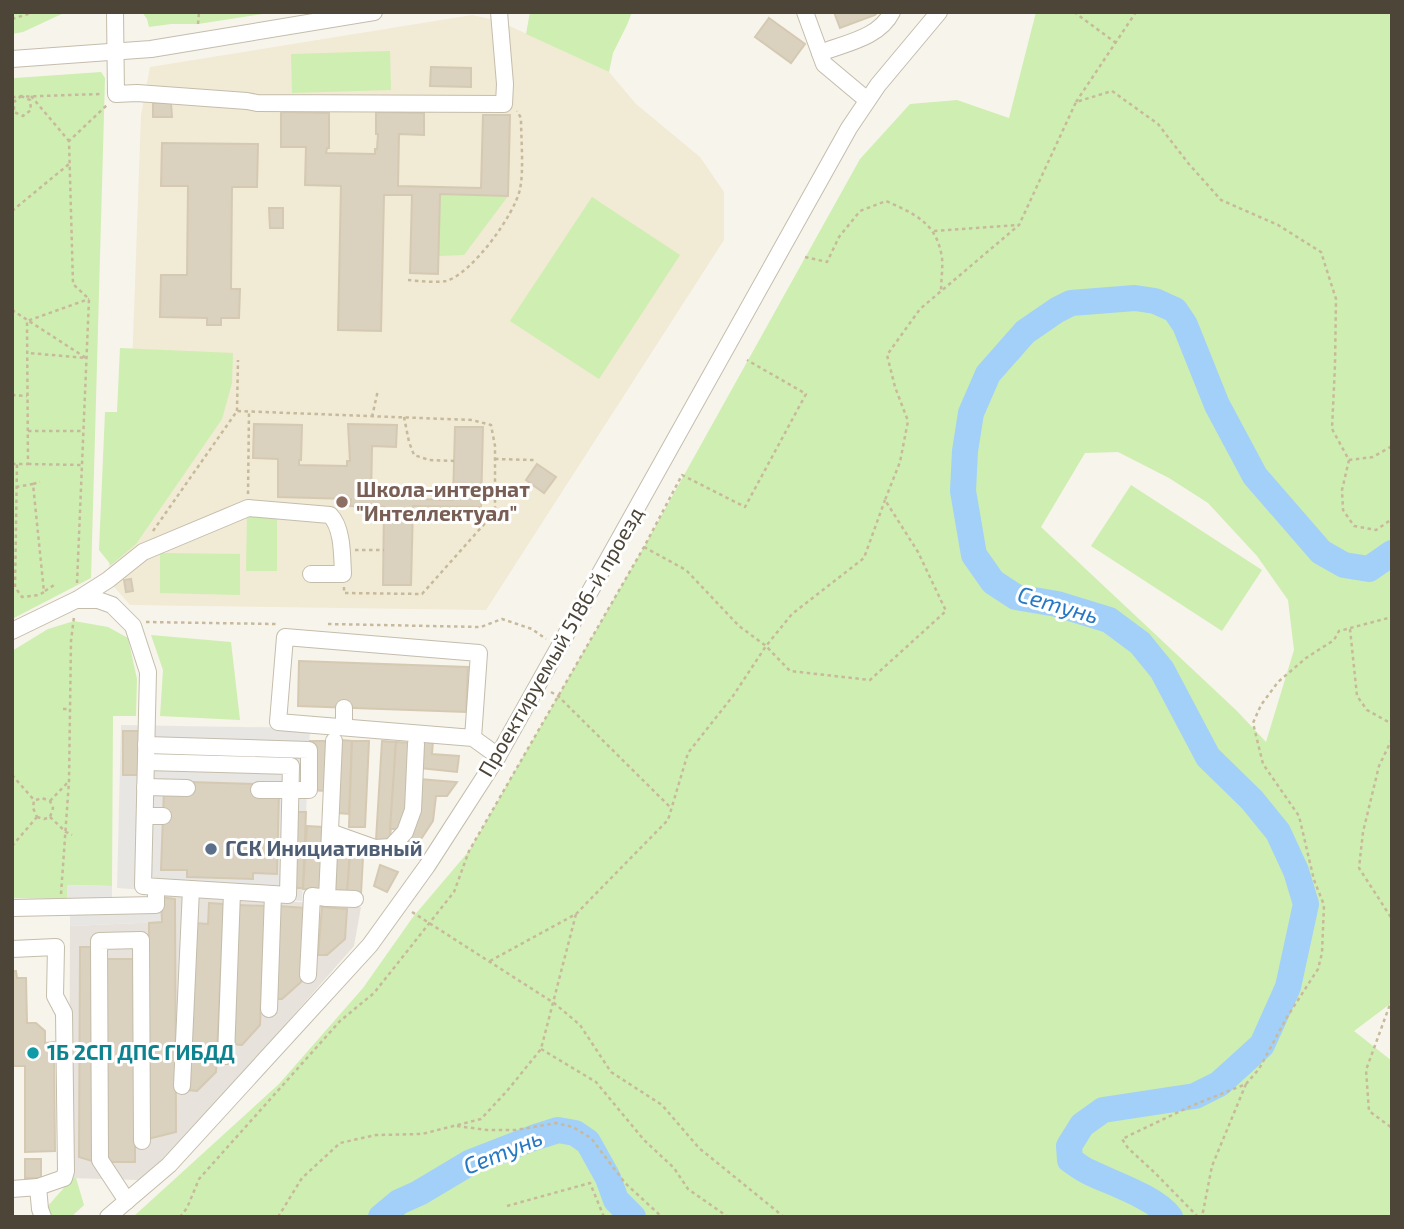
<svg xmlns="http://www.w3.org/2000/svg" width="1404" height="1229" font-family="'Exo 2',sans-serif">
<style>
.industrial{fill:#e7e3dc}
.education{fill:#f1ead4}
.green{fill:#cfeeb1;fill-rule:evenodd}
.parking{fill:#e8e6e3}
.lines{fill:none;stroke-linecap:round;stroke-linejoin:round}
.river{stroke:#a3d0f8;stroke-width:26}
.building{fill:#dad1bf;stroke:#d5c9b2;stroke-width:2}
.minor-casing{stroke:#c4bdac;stroke-width:18}
.path{stroke:#c7ba9c;stroke-width:2.5;stroke-dasharray:3.5 3.5;stroke-linecap:butt}
.minor{stroke:#fff;stroke-width:16}
.education-dot{fill:#8d6e63;stroke:#fff;stroke-width:2.5}
.service-dot{fill:#5c6f8a;stroke:#fff;stroke-width:2.5}
.culture-dot{fill:#0f9aa8;stroke:#fff;stroke-width:2.5}
.labels{text-anchor:middle;stroke-width:6;stroke-linejoin:round;paint-order:stroke}
.education-label{font-size:21px;font-weight:bold;fill:#785e54;stroke:#fff;text-anchor:start}
.street-label{font-size:21px;fill:#4c4538;stroke:#fff}
.service-label{font-size:21px;font-weight:bold;fill:#4e5e75;stroke:#fff;text-anchor:start}
.culture-label{font-size:21px;font-weight:bold;fill:#0d838f;stroke:#fff;text-anchor:start}
.water-label{font-size:23px;font-style:italic;fill:#2478c5;stroke:#fff}
</style>
<rect width="100%" height="100%" fill="#f7f4eb"/>
<!-- industrial -->
<polygon class="industrial" points="160,891 361,907 354,946 182,1143 139,1180 69,1178 70,926 161,922"/>
<!-- education -->
<polygon class="education" points="472,15 499,21 609,72 636,104 700,157 724,192 724,240 486,610 130,605 108,580 110,548 126,537 141,115 150,67"/>
<!-- green -->
<g class="green">
<polygon points="12,12 66,12 23,32 12,34"/>
<polygon points="142,12 275,12 198,24 171,24 149,27 147,19"/>
<polygon points="530,12 632,12 627,25 613,53 609,72 526,34"/>
<path d="M 1036,12 L 1392,12 L 1392,993 L 1390,1004 L 1354,1031 L 1392,1061 L 1392,1217 L 133,1217 L 279,1084 L 363,988 L 413,917 L 469,851 L 644,547 L 860,159 L 910,104 L 957,100 L 1009,118 ZM 1118,452 L 1169,478 L 1208,503 L 1257,556 L 1288,600 L 1294,650 L 1266,742 L 1237,711 L 1041,527 L 1085,453 Z"/>
<polygon points="390,51 391,90 292,93 291,54"/>
<polygon points="101,72 105,78 91,578 12,619 12,80 15,78"/>
<polygon points="440,194 508,196 464,255 439,256"/>
<polygon points="592,197 680,255 599,379 510,321"/>
<polygon points="120,348 233,353 232,383 222,419 136,544 111,565 99,550 105,412 117,412"/>
<polygon points="1131,485 1262,570 1222,631 1091,546"/>
<polygon points="247,513 277,514 277,571 246,571"/>
<polygon points="160,553 240,554 240,595 160,593"/>
<polygon points="74,621 108,627 128,638 137,679 136,716 113,716 112,886 68,885 67,899 12,898 12,651 48,629"/>
<polygon points="151,635 231,642 240,720 160,716 163,670"/>
<polygon points="69,1178 76,1178 84,1205 71,1217 50,1217 46,1208 63,1189"/>
</g>
<!-- parking -->
<g class="parking">
<polygon points="121,725 310,728 302,901 117,888"/>
<polygon points="67,885 112,886 112,901 67,899"/>
<polygon points="161,897 162,922 70,926 70,908"/>
</g>
<g class="lines">
<!-- river -->
<g class="river">
<polyline points="381,1217 399,1202 419,1193 471,1162 533,1138 558,1130 575,1133 588,1142 608,1178 616,1200 633,1217"/>
<path d="M 1170,1217 C 1155,1197 1111,1183 1089,1172 C 1082,1169 1076,1164 1070,1160 L 1069,1146 L 1082,1125 L 1103,1110 L 1195,1096 L 1219,1084 L 1262,1045 L 1288,987 L 1306,904 L 1296,871 L 1278,832 L 1252,800 L 1208,757 L 1162,670 L 1140,643 L 1109,620 L 1057,604 L 1016,597 L 993,582 L 974,555 L 963,491 L 965,451 L 971,413 L 988,374 L 1025,332 L 1057,310 L 1071,303 L 1135,298 L 1155,301 L 1175,310 L 1185,325 L 1217,405 L 1255,476 L 1321,552 L 1344,565 L 1369,569 L 1392,553"/>
</g>
</g>
<!-- building -->
<g class="building">
<polygon points="834,12 878,12 875,15 840,28"/>
<polygon points="769,18 805,44 791,63 755,37"/>
<polygon points="431,67 471,68 471,87 430,86"/>
<polygon points="153,103 171,103 172,117 153,117"/>
<polygon points="281,112 329,113 329,148 327,148 326,153 375,154 375,149 377,149 378,134 376,134 376,112 424,113 424,135 399,134 398,186 481,188 483,115 510,115 508,196 440,194 438,274 410,273 412,195 384,195 381,331 338,330 341,186 305,185 306,147 281,147"/>
<polygon points="162,143 258,144 257,187 232,187 231,289 240,289 239,318 221,318 221,325 207,325 207,318 160,317 161,275 187,275 188,186 161,186"/>
<polygon points="269,208 283,208 283,228 270,228"/>
<polygon points="254,424 302,425 301,460 299,460 299,465 347,466 347,461 350,461 348,424 397,425 396,447 372,446 371,498 453,500 455,427 483,427 481,507 413,506 411,585 383,585 384,507 350,506 351,499 278,497 278,459 253,458"/>
<polygon points="537,464 556,477 544,493 526,480"/>
<polygon points="131,579 133,591 126,592 124,580"/>
<polygon points="299,661 468,667 466,712 298,706"/>
<rect x="123" y="731" width="19" height="44"/>
<polygon points="341,740 352,741 349,814 338,813"/>
<polygon points="422,740 433,741 432,754 459,756 457,772 420,768"/>
<polygon points="310,741 328,741 326,791 309,790"/>
<polygon points="352,741 369,741 365,827 349,827"/>
<polygon points="382,741 396,742 390,841 376,840"/>
<polygon points="396,742 411,743 406,812 402,829 390,829"/>
<polygon points="419,779 457,782 447,796 436,796 433,821 410,856 395,853 404,841"/>
<polygon points="189,782 255,784 254,791 279,792 277,874 253,873 253,879 187,877 187,870 161,870 164,789"/>
<polygon points="297,812 306,812 303,888 293,888"/>
<polygon points="307,826 323,827 320,890 303,889"/>
<polygon points="337,851 350,852 347,893 335,892"/>
<polygon points="350,856 363,857 361,894 347,893"/>
<polygon points="380,865 398,872 387,892 374,886"/>
<polygon points="161,897 175,899 176,1132 148,1139 149,923 162,922"/>
<polygon points="209,903 224,904 216,1072 197,1091 187,1090 196,923 208,924"/>
<polygon points="238,905 265,906 260,1025 242,1045 232,1044"/>
<polygon points="279,906 305,908 301,982 282,999 275,999"/>
<polygon points="322,907 347,909 345,939 327,955 318,955"/>
<polygon points="80,947 91,947 95,1162 79,1157"/>
<rect x="106" y="959" width="29" height="203"/>
<polygon points="12,971 16,971 17,978 26,978 27,1023 36,1023 45,1031 45,1043 54,1042 55,1151 25,1152 25,1066 15,1066 12,1064"/>
<rect x="25" y="1159" width="16" height="19"/>
</g>
<g class="lines">
<defs>
<g id="minor">
<polyline points="115,12 116,94 137,93 247,101 257,103 504,104 505,84 499,12"/>
<polyline points="805,12 824,64 867,100"/>
<path d="M 820,53 C 846,43 879,38 892,12"/>
<polyline points="12,59 151,49 374,12"/>
<path d="M 78,599 L 108,580 L 143,552 L 248,508 L 330,515 C 343,528 342,556 343,574 L 311,574"/>
<polyline points="12,631 76,600 98,600 112,605 133,626 148,672 143,886 288,895 291,766 146,762"/>
<polyline points="344,708 344,727"/>
<polyline points="473,738 278,722 285,637 479,653 473,738 498,756"/>
<polyline points="146,745 309,750 309,790 259,790"/>
<polyline points="145,787 187,788"/>
<polyline points="145,816 163,816"/>
<polyline points="330,832 375,848 391,847 405,832 413,810 416,744"/>
<polyline points="327,898 355,899"/>
<polyline points="12,908 156,905 156,887"/>
<polyline points="12,949 56,947 55,996 64,1013 66,1171 64,1178 38,1187"/>
<polyline points="308,975 312,896 327,898 334,741"/>
<polyline points="269,1009 273,894"/>
<polyline points="226,1056 232,892"/>
<polyline points="182,1086 191,889"/>
<polyline points="12,1189 38,1187 40,1209 43,1217"/>
<polyline points="127,1201 100,1160 99,941 141,940 142,1141"/>
<polyline points="108,1217 169,1165 370,945 427,866 498,756 849,128 878,85 939,12"/>
</g>
</defs>
<!-- minor casing -->
<use href="#minor" class="minor-casing"/>
<!-- path -->
<g class="path">
<polyline points="1074,12 1116,43"/>
<polyline points="12,19 34,12"/>
<polyline points="198,24 199,12"/>
<polygon points="21,96 30,100 31,110 23,116 14,112 14,102"/>
<polyline points="31,96 69,141"/>
<polyline points="12,97 100,94"/>
<polyline points="1076,102 1136,12"/>
<polyline points="12,134 12,195"/>
<polyline points="12,211 69,164"/>
<polyline points="934,231 1018,225"/>
<path d="M 805,257 L 827,262 L 839,237 L 860,211 L 886,201 C 915,214 937,223 942,258 C 943,268 941,281 941,292"/>
<path d="M 408,280 C 419,281 436,283 446,281 C 472,274 515,214 520,189 C 524,170 521,139 521,118 L 517,111"/>
<polyline points="12,310 86,358 29,353"/>
<polyline points="12,395 27,396"/>
<polyline points="237,411 238,360"/>
<polyline points="372,417 378,390"/>
<polyline points="404,417 409,442 414,455 429,460 454,461"/>
<polyline points="28,431 84,431"/>
<polyline points="495,459 534,460"/>
<polyline points="1349,460 1342,490 1343,510 1354,526 1376,530 1392,519"/>
<polyline points="12,464 28,464 27,321 89,299"/>
<polyline points="28,464 81,465"/>
<polyline points="33,484 40,482"/>
<polyline points="16,487 33,484 44,592 39,595 22,597 15,587 17,464"/>
<polyline points="248,494 249,411"/>
<polyline points="153,531 237,411 472,420 491,425 495,446 495,512 422,594 344,593 344,587"/>
<polyline points="644,547 686,570 739,626 766,646 790,671 870,680 946,611 918,552 885,500 900,462 908,421 895,387 887,355 920,309 1019,225 1076,102 1112,91 1158,124 1188,163 1221,200 1278,225 1321,252 1336,299 1335,365 1332,429 1349,460 1373,457 1392,446"/>
<polyline points="355,550 384,550"/>
<polyline points="77,583 89,299 73,284 69,141 107,105"/>
<polyline points="45,591 54,585"/>
<polyline points="146,622 276,624"/>
<polyline points="328,624 481,627 502,619 532,629 546,639"/>
<polyline points="1350,629 1357,696 1367,710 1392,724"/>
<polyline points="551,692 558,696 671,808"/>
<polyline points="63,709 70,709"/>
<polyline points="1392,739 1379,766 1363,832 1359,868 1392,919"/>
<polyline points="12,775 34,800 33,808 37,817"/>
<polyline points="36,800 42,798 50,801 53,808 50,817"/>
<polyline points="50,801 69,781"/>
<polyline points="37,817 44,819 50,817"/>
<polyline points="50,817 66,832 72,835"/>
<polyline points="12,846 37,817"/>
<polyline points="61,894 69,781 71,641 74,617"/>
<polyline points="412,912 554,1003 580,1025 611,1072 662,1105 699,1148 784,1217"/>
<polyline points="490,961 576,914 668,820 688,753 733,696 766,646 792,614 864,558 885,500"/>
<polyline points="1392,999 1366,1070 1369,1111 1392,1128"/>
<polyline points="541,1049 596,1082 644,1140 674,1168 688,1189 728,1217"/>
<polyline points="1246,1084 1259,1069 1287,1017 1318,969 1322,953 1324,905 1314,880 1299,816 1263,764 1253,723 1261,705 1278,682 1306,658 1334,640 1339,631 1392,617"/>
<polyline points="457,1126 487,1130 516,1130 556,1123 573,1127 591,1138 625,1183 662,1217"/>
<polyline points="507,1206 590,1183 604,1217"/>
<polyline points="180,1217 187,1208 199,1179 340,1021 374,993 454,892 469,851 644,547 682,475 745,507 806,394 747,360"/>
<polyline points="278,1217 302,1178 340,1143 376,1135 422,1134 481,1119 507,1091 541,1049 576,914"/>
<polyline points="1198,1217 1154,1172 1128,1148 1122,1139 1191,1106 1246,1084 1212,1166 1202,1217"/>
</g>
<!-- minor -->
<use href="#minor" class="minor"/>
</g>
<!-- markers -->
<circle class="education-dot" cx="342" cy="502" r="7"/>
<circle class="service-dot" cx="211" cy="849" r="7"/>
<circle class="culture-dot" cx="33" cy="1053" r="7"/>
<g class="labels">
<!-- education labels -->
<g class="education-label">
<text x="356" y="497">Школа-интернат<tspan x="356" dy="24">"Интеллектуал"</tspan></text>
</g>
<!-- street labels -->
<g class="street-label">
<text transform="translate(561 642) rotate(-60)" y="7">Проектируемый 5186-й проезд</text>
</g>
<!-- service labels -->
<g class="service-label">
<text x="225" y="856">ГСК Инициативный</text>
</g>
<!-- culture labels -->
<g class="culture-label">
<text x="47" y="1060">1Б 2СП ДПС ГИБДД</text>
</g>
<!-- water labels -->
<g class="water-label">
<text transform="translate(1058 605) rotate(16)" y="8">Сетунь</text>
<text transform="translate(503 1152) rotate(-22)" y="8">Сетунь</text>
</g>
</g>
<!-- border -->
<rect width="1404" height="1229" fill="none" stroke="#4c4538" stroke-width="28"/>
</svg>
